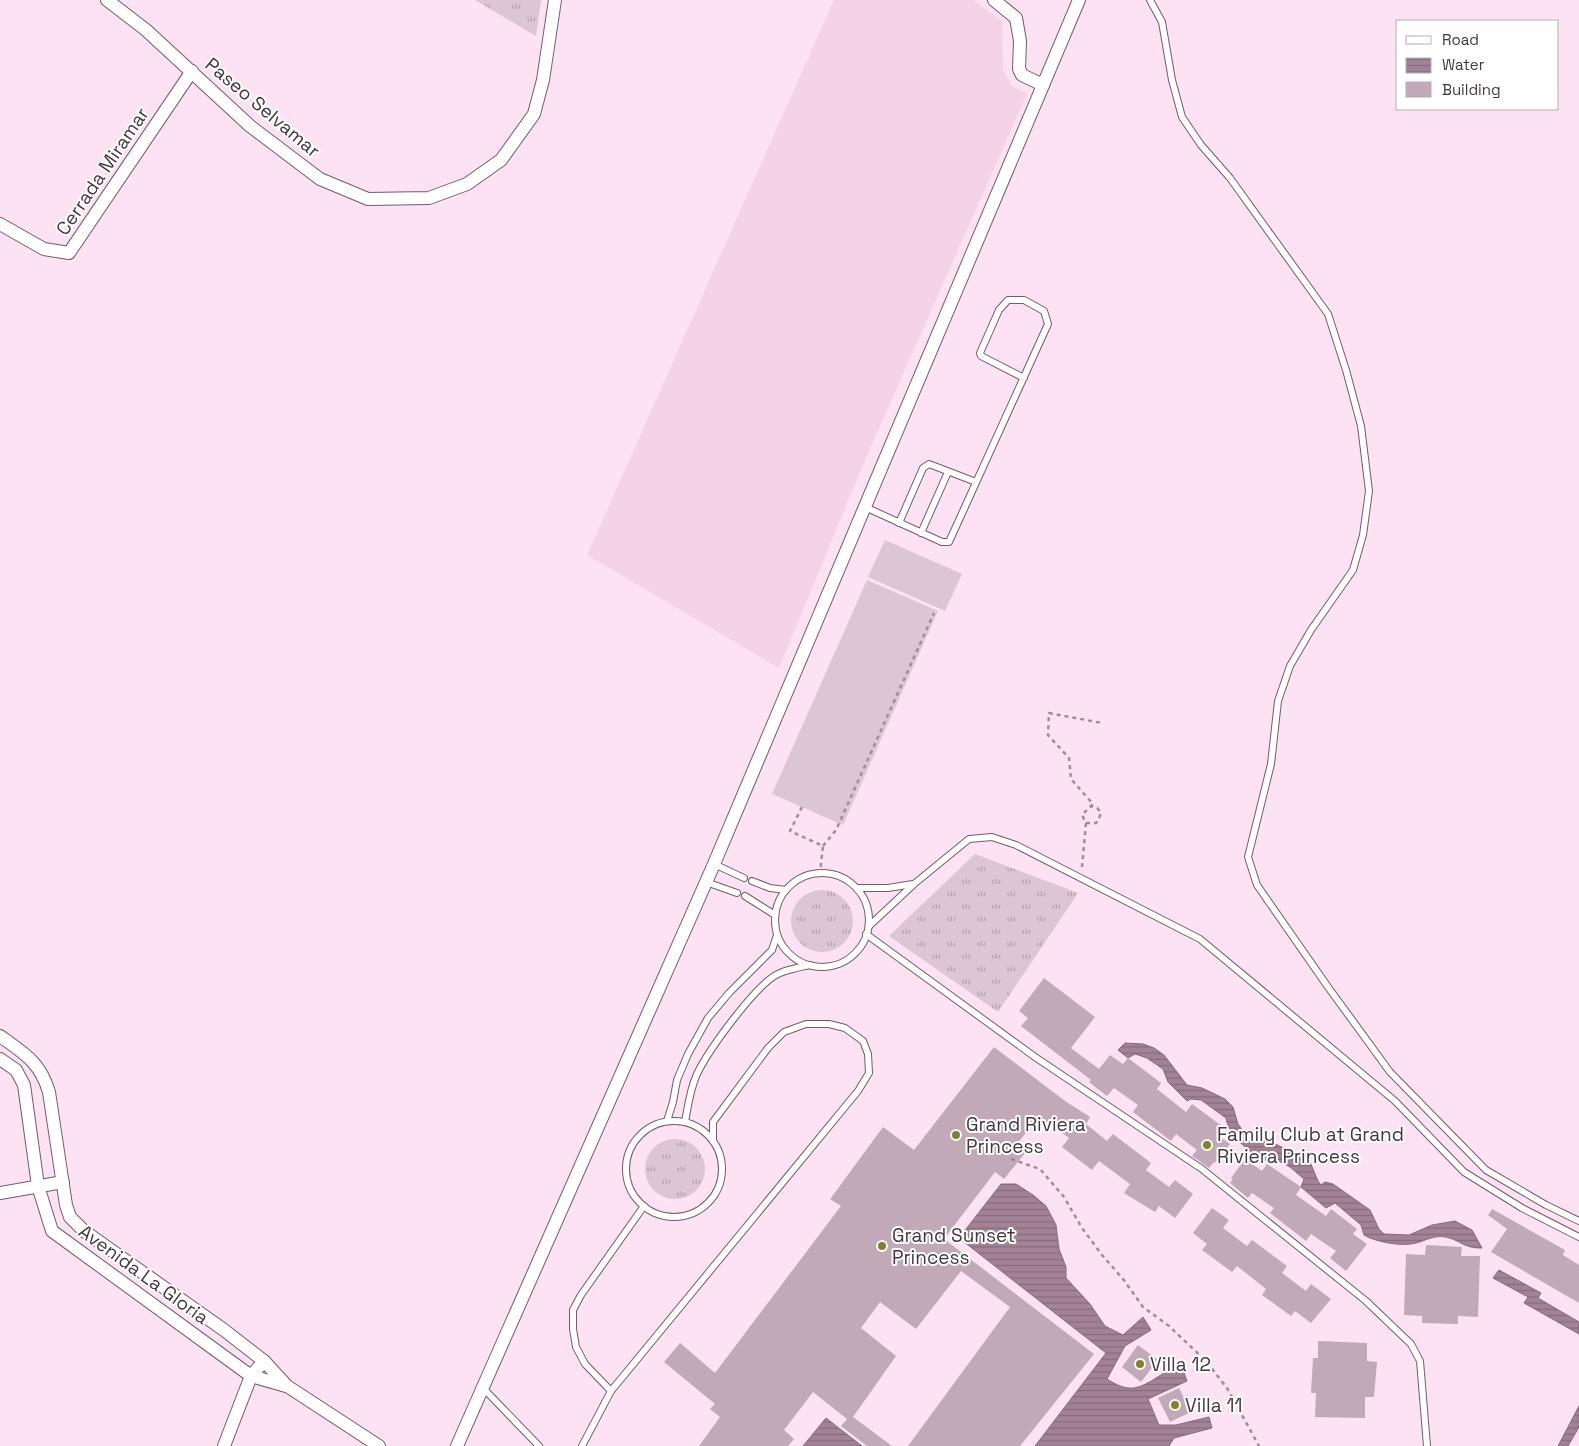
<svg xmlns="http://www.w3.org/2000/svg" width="1579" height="1446" font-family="'Space Grotesk',sans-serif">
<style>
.built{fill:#f4d3e7}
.grass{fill:url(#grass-tufts)}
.pitch{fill:#dcc6d3}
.water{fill:url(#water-rules);stroke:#866c7c}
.building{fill:#c2a9b8}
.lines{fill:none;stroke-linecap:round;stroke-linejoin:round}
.lane-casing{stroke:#735d6a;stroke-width:8}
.street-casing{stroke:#735d6a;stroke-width:14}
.path{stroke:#9f8d98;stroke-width:2.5;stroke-dasharray:4 4;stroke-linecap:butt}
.lane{stroke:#fff;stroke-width:6}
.street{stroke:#fff;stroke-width:12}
.poi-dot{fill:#858129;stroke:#fff;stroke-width:2}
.labels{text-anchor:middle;stroke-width:4;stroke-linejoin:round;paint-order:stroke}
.street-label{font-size:19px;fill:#42383e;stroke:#fff}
.poi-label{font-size:19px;fill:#42383e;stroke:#fff;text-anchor:start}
</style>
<defs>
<pattern id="grass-tufts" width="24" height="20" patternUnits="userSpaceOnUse" patternTransform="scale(1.25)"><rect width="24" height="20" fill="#dcc6d3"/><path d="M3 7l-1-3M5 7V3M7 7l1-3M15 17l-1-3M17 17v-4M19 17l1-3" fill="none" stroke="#b4a2ad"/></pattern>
<pattern id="water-rules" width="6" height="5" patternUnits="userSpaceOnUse" patternTransform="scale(1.25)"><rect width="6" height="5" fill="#a38296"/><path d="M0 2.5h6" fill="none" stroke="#866b7c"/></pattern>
</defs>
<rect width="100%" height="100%" fill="#fce2f2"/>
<!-- built -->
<polygon class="built" points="834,0 973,0 1002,21 1003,69 1011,85 1027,94 866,458 779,668 587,555"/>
<!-- grass -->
<g class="grass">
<polygon points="475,0 541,0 536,36"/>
<polygon points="975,854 1078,893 998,1012 889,936"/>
<circle cx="822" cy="921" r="31"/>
<circle cx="675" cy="1169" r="30"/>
</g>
<!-- pitch -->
<g class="pitch">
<polygon points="885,540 962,574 945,611 868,577"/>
<polygon points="867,580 938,611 843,825 772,794"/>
</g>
<!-- water -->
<g class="water">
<path d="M 1125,1043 L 1143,1044 L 1154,1048 L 1164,1055 L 1187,1085 L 1202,1088 L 1225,1099 L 1233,1107 L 1238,1124 L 1250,1141 L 1270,1141 L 1310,1162 L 1318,1181 L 1321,1185 L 1325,1182 L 1333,1184 L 1370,1210 L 1379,1229 L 1384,1234 L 1409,1235 L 1432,1225 L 1455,1221 L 1472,1230 L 1482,1248 C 1479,1248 1474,1248 1471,1247 C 1462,1245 1456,1239 1446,1237 C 1434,1235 1427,1240 1416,1243 C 1403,1247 1375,1242 1364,1235 L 1361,1225 L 1335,1203 L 1326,1208 L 1301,1187 L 1304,1179 L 1290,1167 L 1271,1157 L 1262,1162 C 1248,1147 1230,1140 1226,1118 L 1201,1100 L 1191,1099 L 1187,1101 L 1168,1082 L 1163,1069 L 1147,1058 L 1135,1054 L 1128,1058 L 1118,1050 Z"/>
<path d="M 1001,1184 L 1016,1184 L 1033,1195 L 1046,1206 L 1056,1225 L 1059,1249 L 1066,1267 L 1066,1278 L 1090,1304 L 1105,1326 L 1123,1335 L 1143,1317 L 1151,1330 L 1125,1346 L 1107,1379 C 1115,1384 1124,1389 1134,1388 C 1148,1386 1169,1369 1180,1361 L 1187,1381 L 1148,1399 L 1159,1425 L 1176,1425 L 1209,1417 L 1212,1428 L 1174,1438 L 1169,1446 L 1035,1446 L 1106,1353 L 959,1238 Z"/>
<polygon points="1499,1270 1541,1293 1538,1298 1579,1322 1579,1334 1524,1303 1528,1297 1493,1278"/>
<polygon points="1579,1406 1579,1427 1568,1446 1558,1446"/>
<polygon points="826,1418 862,1446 803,1446"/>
</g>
<!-- building -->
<g class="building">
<polygon points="1044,978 1095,1017 1071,1048 1099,1069 1110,1055 1123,1064 1128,1058 1161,1083 1157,1089 1186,1112 1192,1104 1222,1126 1216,1134 1230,1144 1215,1163 1214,1162 1209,1168 1192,1156 1197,1150 1176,1134 1171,1141 1133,1112 1138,1105 1114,1088 1107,1096 1089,1082 1091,1080 1021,1026 1028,1018 1019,1011"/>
<polygon points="994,1047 1065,1101 1090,1117 1086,1124 1107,1141 1113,1134 1151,1163 1146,1170 1169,1187 1175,1180 1193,1194 1175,1218 1159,1206 1155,1212 1124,1193 1130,1184 1099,1161 1092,1170 1062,1147 1069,1138 1039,1116 1017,1144 1026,1152 1004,1179 995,1172 944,1239 1094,1354 1020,1446 908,1446 1010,1307 961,1271 916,1329 880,1302 861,1328 896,1356 853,1417 892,1446 867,1446 841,1426 847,1419 813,1392 784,1430 794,1439 788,1446 699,1446 720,1417 710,1409 715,1404 664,1362 680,1343 715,1373 841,1206 830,1199 831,1198 883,1127 914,1150"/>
<polygon points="1245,1159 1262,1171 1267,1164 1301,1187 1296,1195 1326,1216 1331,1209 1357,1229 1353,1234 1367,1244 1346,1271 1330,1258 1336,1251 1311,1234 1306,1241 1270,1213 1274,1208 1252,1193 1248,1198 1230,1183 1233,1179 1231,1178"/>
<polygon points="1212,1208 1229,1220 1223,1228 1247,1246 1252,1240 1287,1266 1282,1273 1306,1291 1311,1284 1331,1299 1311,1323 1295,1311 1291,1316 1262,1295 1266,1289 1237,1266 1232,1272 1202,1250 1207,1244 1193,1233"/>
<polygon points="1492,1209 1565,1250 1563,1255 1579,1265 1579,1303 1491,1252 1507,1229 1488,1215"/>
<polygon points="1426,1245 1462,1247 1461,1256 1480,1256 1478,1317 1458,1316 1458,1324 1422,1323 1422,1316 1404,1315 1406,1254 1425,1255"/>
<polygon points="1318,1341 1367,1343 1367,1361 1377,1362 1374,1397 1365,1397 1365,1418 1315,1417 1316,1393 1311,1393 1313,1358 1318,1358"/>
<polygon points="1138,1345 1158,1360 1141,1382 1122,1367"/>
<polygon points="1179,1388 1191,1412 1170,1422 1158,1398"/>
</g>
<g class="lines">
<defs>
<g id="lane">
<polyline points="1150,0 1162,22 1172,80 1182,117 1201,145 1230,178 1328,314 1346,370 1361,426 1369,491 1363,535 1353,570 1311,630 1290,666 1278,701 1271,764 1248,857 1257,885 1328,987 1390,1072 1486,1170 1546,1205 1579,1221"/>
<path d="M 865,507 L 942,542 L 949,542 C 982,469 1015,396 1048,324 L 1044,311 L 1024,300 L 1008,300 L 999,310 L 980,353 L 981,356 L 1024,378"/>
<polyline points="899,523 923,468 929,464 976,482"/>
<polyline points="921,533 948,472"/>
<polyline points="714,864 744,878"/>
<circle cx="822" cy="920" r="47"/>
<polyline points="752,881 770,888 786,890"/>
<polyline points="706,882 737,893"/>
<polyline points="857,888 888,888 913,884"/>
<polyline points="745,896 775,915"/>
<polyline points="869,926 914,884 969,839 992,837 1016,845 1200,939 1395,1101 1464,1172 1522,1208 1579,1237"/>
<polyline points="866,934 1035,1057 1202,1169 1366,1301 1411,1344 1420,1361 1427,1446"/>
<polyline points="667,1121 673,1102 677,1080 688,1054 708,1018 729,993 772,950 777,935"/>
<circle cx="674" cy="1169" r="48"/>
<path d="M 685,1122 C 688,1106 690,1089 697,1074 C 708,1051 757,982 780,973 C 789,969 800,967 810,965"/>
<polyline points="483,1388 539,1446"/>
<polyline points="611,1391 585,1364 576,1347 573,1329 573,1310 581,1295 644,1206"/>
<polyline points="582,1446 611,1391 858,1091 869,1073 868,1054 863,1041 845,1028 829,1024 806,1024 784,1032 768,1048 713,1122 713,1141"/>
</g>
<g id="street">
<polyline points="107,0 146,30 250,126 320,179 368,199 429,198 467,184 501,160 534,114 543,80 555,0"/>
<polyline points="994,0 1016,18 1020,41 1019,69 1022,75 1043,85"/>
<polyline points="0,224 44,249 69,253 192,71"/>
<path d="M 0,1036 C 25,1054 40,1062 49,1092 L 66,1205 L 70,1217 L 84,1231 L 224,1330 L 264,1361 L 287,1386 L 379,1446"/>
<polyline points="0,1059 16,1070 24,1085 38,1186 52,1231 251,1376 286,1386"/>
<polyline points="0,1193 63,1182"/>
<polyline points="224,1446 251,1376 264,1361"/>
<polyline points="457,1446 714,864 1079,0"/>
</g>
</defs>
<!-- lane casing -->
<use href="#lane" class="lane-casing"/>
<!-- street casing -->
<use href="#street" class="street-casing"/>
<!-- path -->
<g class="path">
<polyline points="802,807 790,831 823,846 820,873"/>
<polyline points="1086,823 1096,823 1099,819 1101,812 1097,808 1091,806"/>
<polyline points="823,846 836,830 934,613"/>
<polyline points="1082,867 1086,823 1082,815 1093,804 1071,779 1069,758 1048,735 1049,713 1102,723"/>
<polyline points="1011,1159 1040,1169 1064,1197 1082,1228 1102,1255 1123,1279 1143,1307 1169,1326 1205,1360 1227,1388 1259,1446"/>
</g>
<!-- lane -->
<use href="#lane" class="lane"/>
<!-- street -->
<use href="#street" class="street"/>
</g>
<!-- markers -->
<g class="poi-dot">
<circle cx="956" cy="1135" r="5"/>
<circle cx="1207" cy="1145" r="5"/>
<circle cx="882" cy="1246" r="5"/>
<circle cx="1140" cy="1364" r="5"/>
<circle cx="1175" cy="1405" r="5"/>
</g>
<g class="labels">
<!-- street labels -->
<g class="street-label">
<text transform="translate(263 107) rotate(40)" y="7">Paseo Selvamar</text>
<text transform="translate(102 171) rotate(-56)" y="7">Cerrada Miramar</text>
<text transform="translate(144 1274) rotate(36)" y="7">Avenida La Gloria</text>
</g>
<!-- poi labels -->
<g class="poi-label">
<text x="966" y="1131">Grand Riviera<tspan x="966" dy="22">Princess</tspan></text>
<text x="1217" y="1141">Family Club at Grand<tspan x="1217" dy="22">Riviera Princess</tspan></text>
<text x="892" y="1242">Grand Sunset<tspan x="892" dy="22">Princess</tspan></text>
<text x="1150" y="1371">Villa 12</text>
<text x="1185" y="1412">Villa 11</text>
</g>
</g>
<!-- legend -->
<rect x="1396" y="20" width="162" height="90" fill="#ffffff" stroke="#b3afb2"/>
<rect x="1406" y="36" width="25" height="8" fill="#ffffff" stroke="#b3afb2"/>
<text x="1442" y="45" font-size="15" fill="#42383e">Road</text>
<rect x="1406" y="58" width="25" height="15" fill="url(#water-rules)" stroke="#b3afb2"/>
<text x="1442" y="70" font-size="15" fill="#42383e">Water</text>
<rect x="1406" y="82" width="25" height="15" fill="#c2a9b8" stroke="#b3afb2"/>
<text x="1442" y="95" font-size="15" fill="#42383e">Building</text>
</svg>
